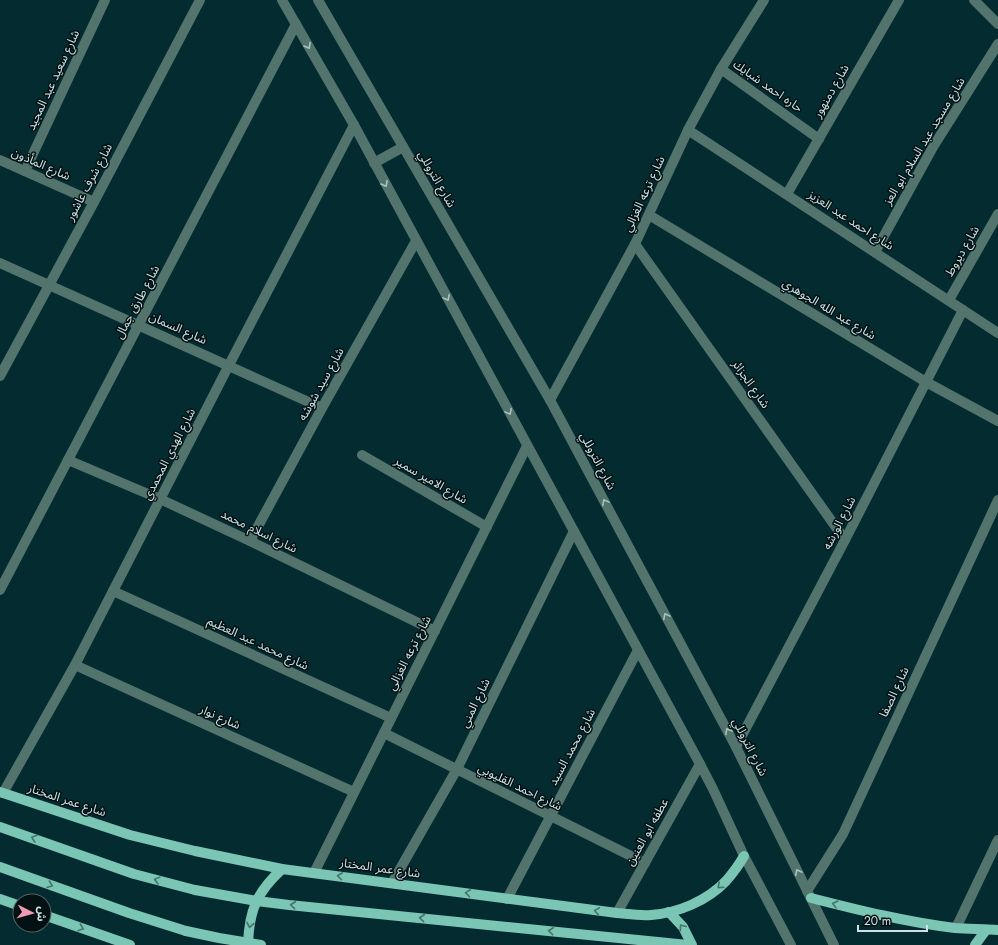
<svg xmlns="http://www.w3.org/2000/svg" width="998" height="945" font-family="Jost,'Noto Sans Arabic',sans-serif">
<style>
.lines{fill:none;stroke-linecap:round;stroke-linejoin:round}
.minor{stroke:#52746c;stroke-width:10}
.major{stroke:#7ac5b3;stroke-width:10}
.major-bridge{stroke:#7ac5b3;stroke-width:10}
.oneway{stroke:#aac2c1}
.oneway2{stroke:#44746b}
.labels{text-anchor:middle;stroke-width:3;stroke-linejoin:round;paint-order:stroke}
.street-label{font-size:12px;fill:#cfe3e6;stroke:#031113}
</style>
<rect width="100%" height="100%" fill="#032b30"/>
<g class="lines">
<!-- minor -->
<g class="minor">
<polyline points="282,0 354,125 700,764 713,789 744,856 791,945"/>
<polyline points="318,0 550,400 736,747 834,945"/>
<polyline points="974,0 998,24"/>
<polyline points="721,69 819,139"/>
<polyline points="688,130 998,333"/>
<polyline points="0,160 94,202"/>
<polyline points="374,163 403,147"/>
<polyline points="25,171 105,0"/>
<polyline points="787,194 899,0"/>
<polyline points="649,215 926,382 998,421"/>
<polyline points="635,244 845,540"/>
<polyline points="875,252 933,147 998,44"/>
<polyline points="0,263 322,408"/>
<polyline points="949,300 998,214"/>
<polyline points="0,376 94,202 200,0"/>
<polyline points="550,400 635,244 688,130 721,69 764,0"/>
<polyline points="362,455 487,527"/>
<polyline points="68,460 160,499 250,541 435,631"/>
<polyline points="250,541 322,408 416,241"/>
<polyline points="0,590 296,24"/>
<polyline points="113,591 391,718"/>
<polyline points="75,665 354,792"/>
<polyline points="384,733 645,863"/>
<polyline points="736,747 845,540 963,310"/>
<polyline points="3,793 75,665 229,365 354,125"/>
<polyline points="314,873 527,446"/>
<polyline points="392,883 457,769 574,531"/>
<polyline points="807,891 843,834 998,500"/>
<polyline points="507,899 638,650"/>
<polyline points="617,913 700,764"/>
<polyline points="956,928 998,840"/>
</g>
<!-- major -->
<g class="major">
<path d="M 0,792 L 130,835 L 195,851 L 282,869 L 617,913 C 628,914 640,916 651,915 C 678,913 707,901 726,881 C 733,873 739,865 744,856"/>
<polyline points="0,827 134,874 195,890"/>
<polyline points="0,867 129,913 186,931"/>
<path d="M 811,898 C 858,910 906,922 955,928 C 969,929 984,929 998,930"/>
<polyline points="0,899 20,906"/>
<polyline points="669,912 683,927 692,945"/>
<polyline points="44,915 130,945"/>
<path d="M 248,945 C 249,910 257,892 282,869"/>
<polyline points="975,945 986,930"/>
</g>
<!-- major-bridge -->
<g class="major-bridge">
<polyline points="195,890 257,901 289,905 688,945"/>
<polyline points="186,931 219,938 261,945"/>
</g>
</g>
<!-- one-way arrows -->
<defs><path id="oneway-chevron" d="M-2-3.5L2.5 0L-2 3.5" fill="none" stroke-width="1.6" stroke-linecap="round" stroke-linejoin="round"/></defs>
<g class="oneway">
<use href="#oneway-chevron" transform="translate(308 46) rotate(60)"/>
<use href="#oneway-chevron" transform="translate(385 184) rotate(61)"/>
<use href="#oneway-chevron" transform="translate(447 298) rotate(62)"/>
<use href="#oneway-chevron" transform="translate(509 412) rotate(62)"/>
<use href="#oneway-chevron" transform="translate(605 502) rotate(-118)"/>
<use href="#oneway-chevron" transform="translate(666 616) rotate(-118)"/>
<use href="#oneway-chevron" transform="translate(728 731) rotate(-118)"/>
<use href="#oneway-chevron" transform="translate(798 872) rotate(-116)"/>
</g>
<g class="oneway2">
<use href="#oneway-chevron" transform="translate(34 838) rotate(-161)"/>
<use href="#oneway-chevron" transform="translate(340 876) rotate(-172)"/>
<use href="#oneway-chevron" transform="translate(157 880) rotate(-165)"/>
<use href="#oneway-chevron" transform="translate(50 885) rotate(20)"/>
<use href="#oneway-chevron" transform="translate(720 886) rotate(138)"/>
<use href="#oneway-chevron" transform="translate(468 893) rotate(-172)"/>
<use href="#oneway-chevron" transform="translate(835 904) rotate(-166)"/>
<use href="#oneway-chevron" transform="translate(293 905) rotate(-174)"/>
<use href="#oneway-chevron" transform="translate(597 911) rotate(-172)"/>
<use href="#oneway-chevron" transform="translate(422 918) rotate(-174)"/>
<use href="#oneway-chevron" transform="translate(250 925) rotate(100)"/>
<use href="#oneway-chevron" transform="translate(682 927) rotate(-126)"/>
<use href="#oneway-chevron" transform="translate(81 928) rotate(19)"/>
<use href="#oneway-chevron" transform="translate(551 931) rotate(-174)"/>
</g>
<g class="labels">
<!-- street labels -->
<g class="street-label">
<text transform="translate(53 80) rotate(-65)" y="4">شارع سعيد عبد المجيد</text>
<text transform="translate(768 86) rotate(35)" y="4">حاره احمد شبايك</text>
<text transform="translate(831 91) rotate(-60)" y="4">شارع دمنهور</text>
<text transform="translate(924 141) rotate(-59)" y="4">شارع مسجد عبد السلام ابو العز</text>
<text transform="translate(41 164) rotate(24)" y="4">شارع المأذون</text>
<text transform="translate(437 179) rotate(60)" y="4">شارع التروللي</text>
<text transform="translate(89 182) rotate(-62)" y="4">شارع شرف عاشور</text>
<text transform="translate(644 194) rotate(-65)" y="4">شارع ترعه الغزالي</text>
<text transform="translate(851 220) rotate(33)" y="4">شارع احمد عبد العزيز</text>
<text transform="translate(962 251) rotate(-60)" y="4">شارع ديروط</text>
<text transform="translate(137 302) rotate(-62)" y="4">شارع طارق جمال</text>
<text transform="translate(829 309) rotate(31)" y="4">شارع عبد الله الجوهري</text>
<text transform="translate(178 328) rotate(24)" y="4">شارع السمان</text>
<text transform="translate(321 384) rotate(-61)" y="4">شارع سيد شوشه</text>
<text transform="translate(751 384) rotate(55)" y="4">شارع الجزائر</text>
<text transform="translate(169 454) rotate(-63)" y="4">شارع الهدي المحمدي</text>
<text transform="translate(598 461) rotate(62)" y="4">شارع التروللي</text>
<text transform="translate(431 480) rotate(30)" y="4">شارع الامير سمير</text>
<text transform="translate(839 523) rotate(-63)" y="4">شارع الورشه</text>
<text transform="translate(259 531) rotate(26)" y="4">شارع اسلام محمد</text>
<text transform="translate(258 643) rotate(25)" y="4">شارع محمد عبد العظيم</text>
<text transform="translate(409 653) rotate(-63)" y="4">شارع ترعه الغزالي</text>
<text transform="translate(894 692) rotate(-65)" y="4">شارع الصفا</text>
<text transform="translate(475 703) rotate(-64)" y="4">شارع المني</text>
<text transform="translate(220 717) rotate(24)" y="4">شارع نوار</text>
<text transform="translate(572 747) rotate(-62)" y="4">شارع محمد السيد</text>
<text transform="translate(750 747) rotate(63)" y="4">شارع التروللي</text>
<text transform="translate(520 787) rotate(26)" y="4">شارع احمد القليوبي</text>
<text transform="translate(67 800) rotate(18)" y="4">شارع عمر المختار</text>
<text transform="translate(647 832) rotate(-61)" y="4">عطفه ابو العنين</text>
<text transform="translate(380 868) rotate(8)" y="4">شارع عمر المختار</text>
</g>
</g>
<!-- north arrow -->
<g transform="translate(32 913) rotate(96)"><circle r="19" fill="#031113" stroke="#556567"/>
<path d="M0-3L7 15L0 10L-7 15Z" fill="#f19ab4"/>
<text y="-6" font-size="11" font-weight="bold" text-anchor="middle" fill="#cfe3e6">ش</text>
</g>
<!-- scale -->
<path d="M858 925v6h69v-6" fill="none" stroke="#cfe3e6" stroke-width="2"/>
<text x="864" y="925" font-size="12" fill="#cfe3e6" stroke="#031113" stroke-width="3" paint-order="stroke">20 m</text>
</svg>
